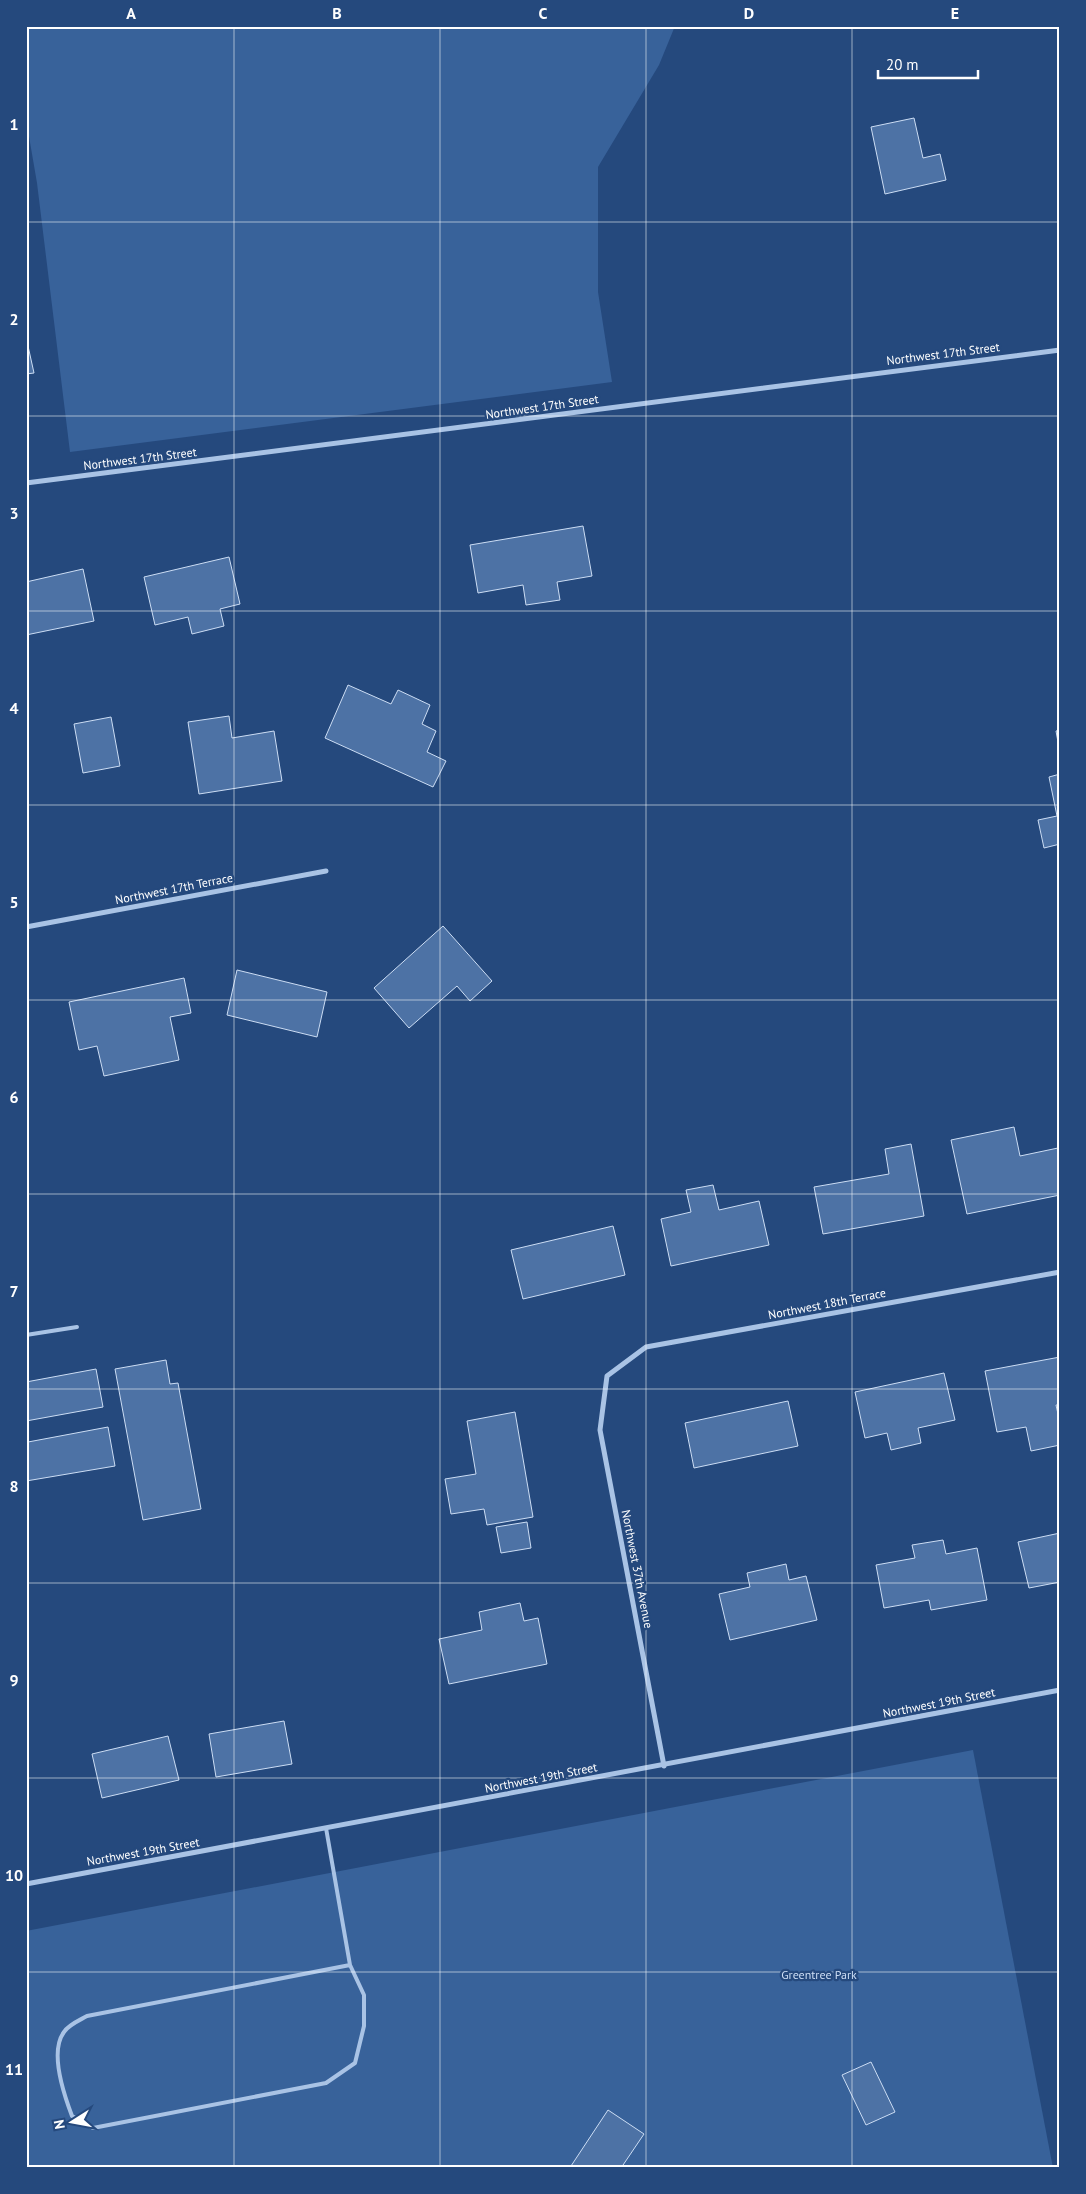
<svg xmlns="http://www.w3.org/2000/svg" width="1086" height="2194" font-family="'PT Sans',sans-serif">
<style>
.green{fill:#38629a}
.building{fill:#4d72a5;stroke:#ccddf4}
.lines{fill:none;stroke-linecap:round;stroke-linejoin:round}
.lane{stroke:#a9c3e5;stroke-width:4}
.street{stroke:#a9c3e5;stroke-width:5}
.grid{fill:none;stroke:#fff;stroke-width:1;stroke-opacity:0.55}
.labels{text-anchor:middle;stroke-width:4.5;stroke-linejoin:round;paint-order:stroke}
.street-label{font-size:12px;fill:#fff;stroke:#25497d}
.park-label{font-size:12px;fill:#ccddf4;stroke:#25497d}
.neatline{fill:none;stroke:#fff;stroke-width:2}
.grid-label{font-size:16px;text-anchor:middle;font-weight:bold;fill:#fff}
</style>
<rect width="100%" height="100%" fill="#25497d"/>
<!-- green -->
<g class="green">
<polygon points="26,26 675,26 659,65 598,167 598,292 612,382 70,452 37,183 26,119"/>
<polygon points="973,1750 1053,2168 26,2168 26,1931"/>
</g>
<!-- building -->
<g class="building">
<polygon points="914,118 923,158 940,154 946,180 885,194 871,127"/>
<polygon points="26,337 34,373 26,374"/>
<polygon points="583,526 592,576 557,582 560,600 526,605 523,585 478,593 470,545"/>
<polygon points="229,557 240,604 220,609 224,626 192,634 188,617 155,625 144,577"/>
<polygon points="83,569 94,621 26,635 26,582"/>
<polygon points="348,685 391,704 398,690 430,705 422,724 436,731 427,752 446,761 433,787 325,738"/>
<polygon points="229,716 232,738 274,731 282,781 199,794 188,722"/>
<polygon points="111,717 120,766 83,773 74,724"/>
<polygon points="1060,730 1060,753 1056,731"/>
<polygon points="1060,774 1060,844 1044,848 1038,820 1057,816 1049,777"/>
<polygon points="443,926 492,981 470,1001 457,986 409,1028 374,988"/>
<polygon points="237,970 327,992 317,1037 227,1015"/>
<polygon points="184,978 191,1013 170,1017 179,1060 104,1076 97,1046 79,1050 69,1002"/>
<polygon points="1014,1127 1020,1156 1058,1148 1060,1195 967,1214 951,1140"/>
<polygon points="911,1144 924,1216 823,1234 814,1187 889,1174 885,1149"/>
<polygon points="713,1185 719,1210 759,1201 769,1245 671,1266 661,1219 691,1212 686,1190"/>
<polygon points="613,1226 625,1275 523,1299 511,1250"/>
<polygon points="1060,1357 1060,1405 1056,1405 1060,1423 1060,1445 1031,1451 1026,1427 997,1432 985,1371"/>
<polygon points="166,1360 170,1384 178,1383 201,1509 143,1520 115,1369"/>
<polygon points="96,1369 103,1407 26,1421 26,1382"/>
<polygon points="944,1373 955,1420 918,1428 921,1443 891,1450 887,1433 865,1438 855,1392"/>
<polygon points="788,1401 798,1446 694,1468 685,1423"/>
<polygon points="515,1412 533,1517 487,1525 484,1509 451,1514 445,1479 476,1474 467,1421"/>
<polygon points="108,1427 115,1466 26,1481 26,1432 28,1442"/>
<polygon points="527,1522 531,1548 501,1553 496,1527"/>
<polygon points="1060,1533 1060,1582 1029,1588 1018,1542"/>
<polygon points="943,1540 946,1554 977,1548 987,1600 931,1610 929,1600 884,1608 876,1565 915,1558 912,1545"/>
<polygon points="786,1564 789,1580 806,1576 817,1620 730,1640 719,1594 750,1587 747,1573"/>
<polygon points="520,1603 524,1621 538,1618 547,1664 449,1684 439,1639 482,1630 479,1612"/>
<polygon points="284,1721 292,1764 216,1777 209,1734"/>
<polygon points="168,1736 179,1780 102,1798 92,1754"/>
<polygon points="871,2062 895,2112 866,2125 842,2075"/>
<polygon points="608,2110 644,2134 621,2168 574,2168 571,2166"/>
</g>
<g class="lines">
<!-- lane -->
<g class="lane">
<polyline points="26,1335 77,1327"/>
<path d="M 326,1828 L 350,1965 L 87,2016 C 80,2020 68,2025 64,2032 C 49,2052 64,2095 72,2116 L 93,2128 L 326,2083 L 355,2063 L 364,2026 L 364,1995 L 350,1965"/>
</g>
<!-- street -->
<g class="street">
<polyline points="26,483 1060,350"/>
<polyline points="26,927 326,871"/>
<polyline points="664,1766 600,1430 607,1376 646,1347 1060,1272"/>
<polyline points="26,1884 1060,1690"/>
</g>
</g>
<!-- grid -->
<path class="grid" d="M 234,26 L 234,2168M 440,26 L 440,2168M 646,26 L 646,2168M 852,26 L 852,2168M 26,222 L 1060,222M 26,416 L 1060,416M 26,611 L 1060,611M 26,805 L 1060,805M 26,1000 L 1060,1000M 26,1194 L 1060,1194M 26,1389 L 1060,1389M 26,1583 L 1060,1583M 26,1778 L 1060,1778M 26,1972 L 1060,1972"/>
<g class="labels">
<!-- street labels -->
<g class="street-label">
<text transform="translate(943 354) rotate(-7)" y="4">Northwest 17th Street</text>
<text transform="translate(542 407) rotate(-8)" y="4">Northwest 17th Street</text>
<text transform="translate(140 459) rotate(-7)" y="4">Northwest 17th Street</text>
<text transform="translate(174 889) rotate(-11)" y="4">Northwest 17th Terrace</text>
<text transform="translate(827 1304) rotate(-11)" y="4">Northwest 18th Terrace</text>
<text transform="translate(637 1569) rotate(79)" y="4">Northwest 37th Avenue</text>
<text transform="translate(939 1703) rotate(-11)" y="4">Northwest 19th Street</text>
<text transform="translate(541 1778) rotate(-11)" y="4">Northwest 19th Street</text>
<text transform="translate(143 1852) rotate(-10)" y="4">Northwest 19th Street</text>
</g>
<!-- park labels -->
<g class="park-label">
<text x="819" y="1979">Greentree Park</text>
</g>
</g>
<!-- border -->
<rect width="1086" height="2194" fill="none" stroke="#25497d" stroke-width="55"/>
<!-- north arrow -->
<g transform="translate(72 2122) rotate(259)" stroke="#25497d" stroke-width="4" paint-order="stroke">
<path d="M0-4L9 19L0 12L-9 19Z" fill="#ffffff"/>
<text y="-8" font-size="14" font-weight="bold" text-anchor="middle" fill="#ffffff">N</text>
</g>
<!-- scale -->
<path d="M878 70v8h100v-8" fill="none" stroke="#ffffff" stroke-width="2.5"/>
<text x="886" y="70" font-size="15" fill="#ffffff" stroke="#25497d" stroke-width="4" paint-order="stroke">20 m</text>
<rect x="28" y="28" width="1030" height="2138" class="neatline"/>
<g class="grid-label">
<text x="131" y="19">A</text>
<text x="337" y="19">B</text>
<text x="543" y="19">C</text>
<text x="749" y="19">D</text>
<text x="955" y="19">E</text>
<text x="14" y="130">1</text>
<text x="14" y="325">2</text>
<text x="14" y="519">3</text>
<text x="14" y="714">4</text>
<text x="14" y="908">5</text>
<text x="14" y="1103">6</text>
<text x="14" y="1297">7</text>
<text x="14" y="1492">8</text>
<text x="14" y="1686">9</text>
<text x="14" y="1881">10</text>
<text x="14" y="2075">11</text>
</g>
</svg>
